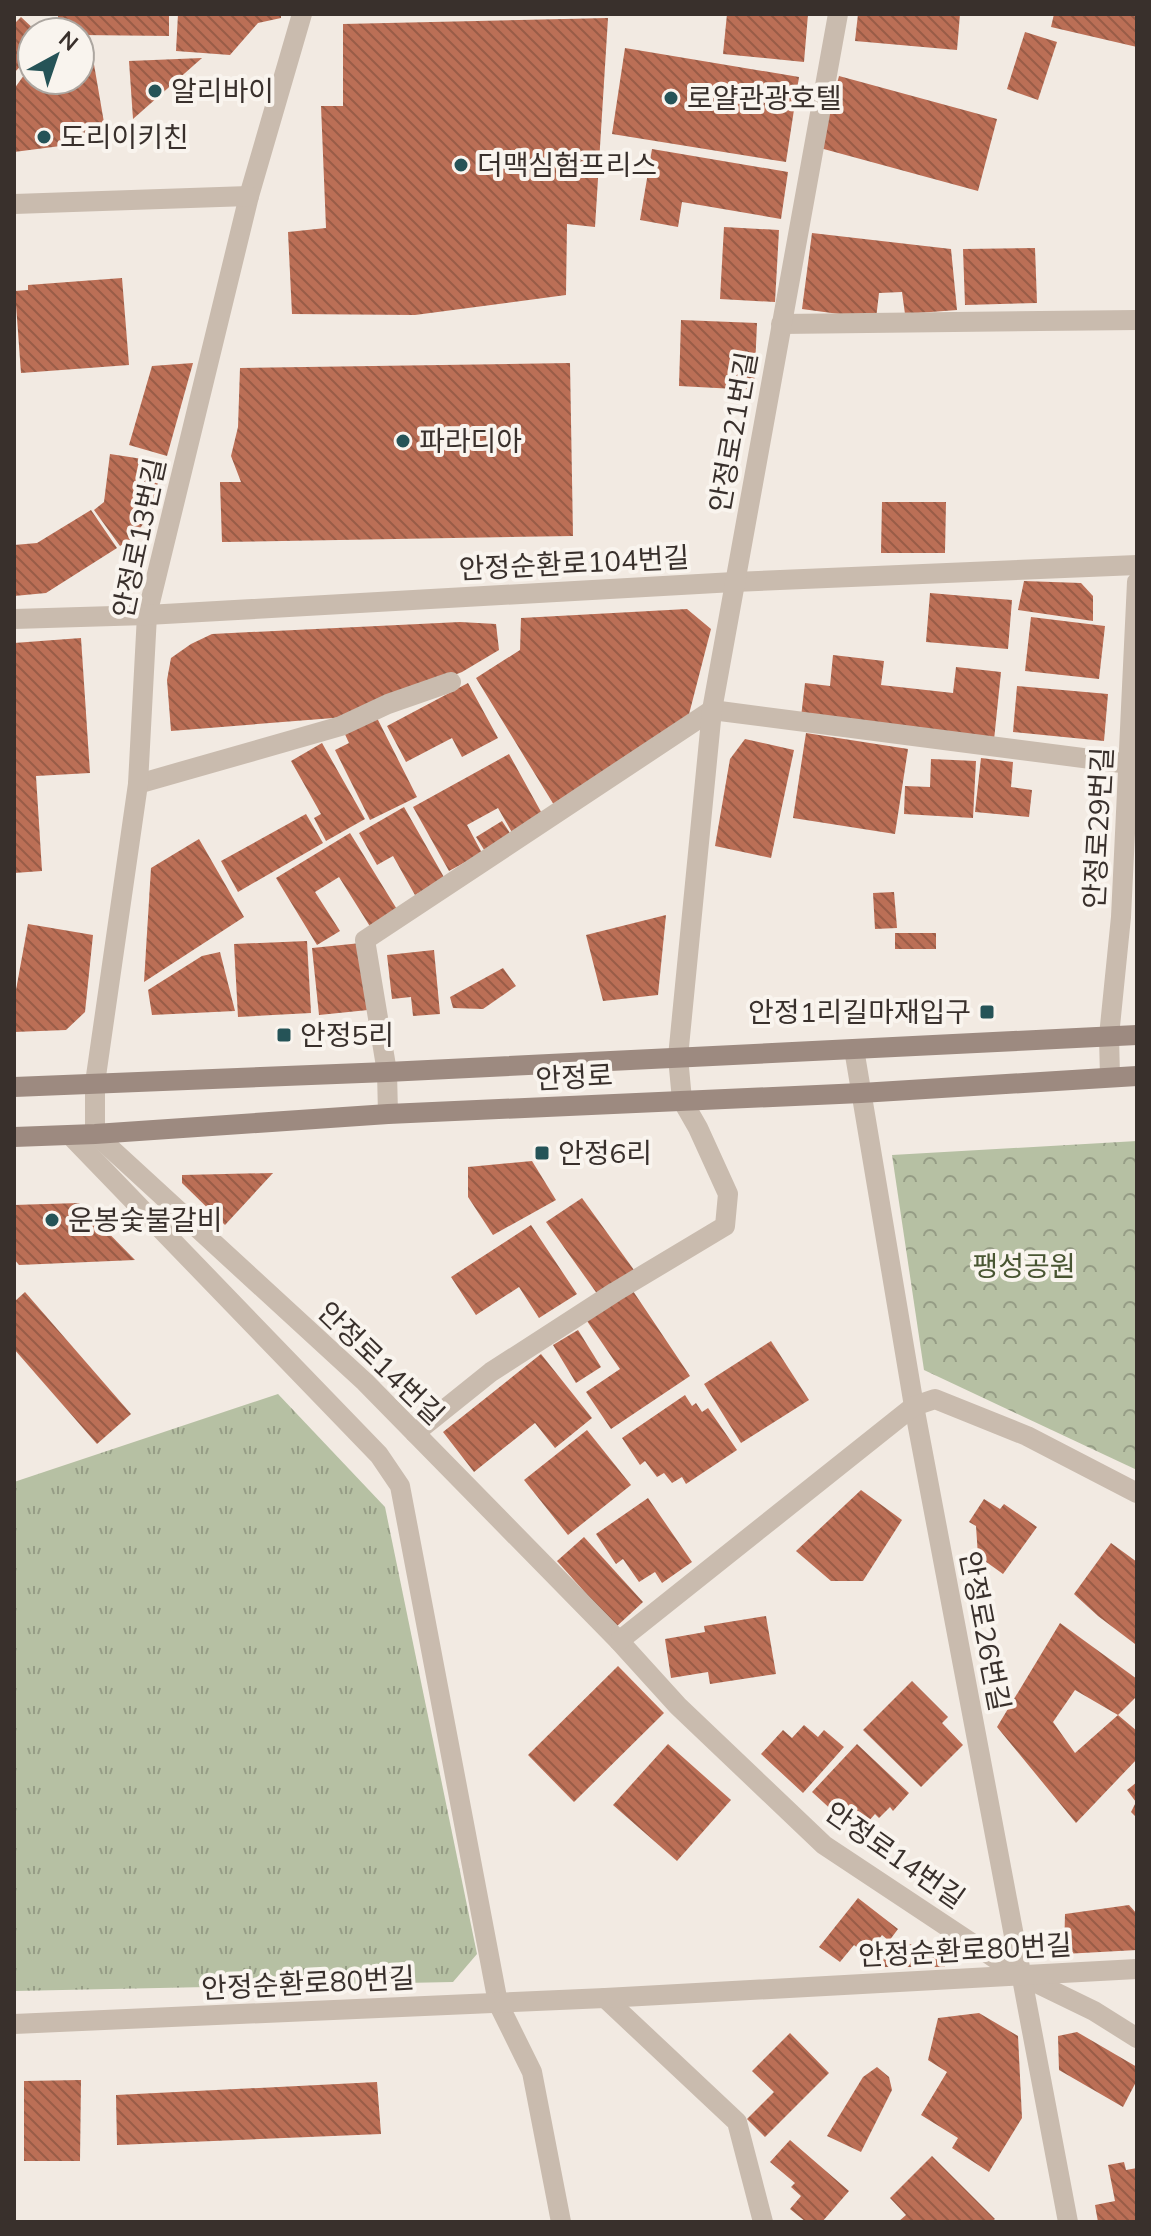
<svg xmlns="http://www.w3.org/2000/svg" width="1151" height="2236" font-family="Mulish,'Noto Sans KR',sans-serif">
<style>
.grass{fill:url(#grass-tufts)}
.forest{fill:url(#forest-crowns)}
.building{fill:url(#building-back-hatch);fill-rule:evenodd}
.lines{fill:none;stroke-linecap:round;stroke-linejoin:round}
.service{stroke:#c9bbae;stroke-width:20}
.minor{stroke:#c9bbae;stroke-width:20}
.tertiary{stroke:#c9bbae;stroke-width:20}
.secondary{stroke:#9d8a80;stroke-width:20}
.poi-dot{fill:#255357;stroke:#f9f4ee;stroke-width:3}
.labels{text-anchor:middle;stroke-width:8;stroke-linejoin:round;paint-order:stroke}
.poi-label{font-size:28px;fill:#39302c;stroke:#f9f4ee;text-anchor:start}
.street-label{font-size:28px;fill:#39302c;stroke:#f9f4ee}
.park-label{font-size:28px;fill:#485532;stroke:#f9f4ee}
</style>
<defs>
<pattern id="grass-tufts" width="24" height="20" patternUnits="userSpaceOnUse" patternTransform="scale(2)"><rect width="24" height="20" fill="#b6c0a3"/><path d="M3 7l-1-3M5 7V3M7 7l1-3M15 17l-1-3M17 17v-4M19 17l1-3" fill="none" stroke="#959c85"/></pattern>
<pattern id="forest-crowns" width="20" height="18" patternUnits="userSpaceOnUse" patternTransform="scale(2)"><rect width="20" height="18" fill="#b6c0a3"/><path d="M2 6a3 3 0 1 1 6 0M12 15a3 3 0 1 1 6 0" fill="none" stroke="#959c85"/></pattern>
<pattern id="building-back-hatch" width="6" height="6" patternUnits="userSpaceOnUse" patternTransform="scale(2)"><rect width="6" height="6" fill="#bb6f56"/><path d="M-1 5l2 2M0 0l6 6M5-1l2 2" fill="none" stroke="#995c47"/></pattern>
</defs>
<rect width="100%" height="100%" fill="#f2eae2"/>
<!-- grass -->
<polygon class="grass" points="278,1394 385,1507 477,1954 453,1982 14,1991 14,1482"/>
<!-- forest -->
<polygon class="forest" points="1137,1141 1137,1470 924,1370 892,1155"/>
<!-- building -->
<g class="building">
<polygon points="58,14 169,14 169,36 80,35 80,32 58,32"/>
<polygon points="178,14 281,14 281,18 258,23 230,55 176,51"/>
<polygon points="727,14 808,14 804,62 723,54"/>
<polygon points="858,14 960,14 957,50 855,41"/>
<polygon points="1054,14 1137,14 1137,47 1051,27"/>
<polygon points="21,17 37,32 32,32 32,54 14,73 14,24"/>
<polygon points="608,18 595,227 567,224 566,295 415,315 292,314 288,232 326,228 321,106 343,106 343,24"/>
<polygon points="1025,32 1057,42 1038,100 1007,89"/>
<polygon points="80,47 91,47 107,140 14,152 14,89 32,64 32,80 80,80"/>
<polygon points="625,48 799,77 786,162 612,134"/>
<polygon points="202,58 133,119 129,61"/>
<polygon points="839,76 997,119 978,191 820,148"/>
<polygon points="652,149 788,172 781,219 682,202 678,227 640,220"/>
<polygon points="724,227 779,230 775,302 720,299"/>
<polygon points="812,233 951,249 957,310 905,314 902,292 879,293 876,319 802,309"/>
<polygon points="1035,248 1037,303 965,305 963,249"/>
<polygon points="122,278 129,365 21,373 15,291 28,290 28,285"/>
<polygon points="681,320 757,323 754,390 679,386"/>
<polygon points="193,363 167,456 129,445 152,366"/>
<polygon points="570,363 573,536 222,542 220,482 241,482 231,456 238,427 240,368"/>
<polygon points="110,454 162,462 152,512 132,539 120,546 94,510 104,502"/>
<polygon points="882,502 946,502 945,553 881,553"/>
<polygon points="91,510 117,548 46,593 14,596 14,545 37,543"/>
<polygon points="1024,581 1081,583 1093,596 1093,621 1018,610"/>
<polygon points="930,593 1012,600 1008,649 926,642"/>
<polygon points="687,609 711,629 687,722 554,805 476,678 520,650 521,618"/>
<polygon points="1031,617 1105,626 1099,679 1025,671"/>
<polygon points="460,622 496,624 499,650 462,672 346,717 171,731 167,680 171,658 191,644 212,634"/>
<polygon points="81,638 90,773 36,776 42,871 14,873 14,643"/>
<polygon points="833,655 884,661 881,685 953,693 956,667 1001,672 994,740 801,717 805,683 830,686"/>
<polygon points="468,683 498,738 462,757 452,738 406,762 387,726"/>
<polygon points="1017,686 1108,694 1104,741 1013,732"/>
<polygon points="375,714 417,797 370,820 335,750 349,743 343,730"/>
<polygon points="806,733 908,749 895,834 793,818"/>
<polygon points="745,739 794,750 771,858 715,846 730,759"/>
<polygon points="322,743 365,819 326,841 314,818 321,814 291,761"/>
<polygon points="509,754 545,819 514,836 498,808 467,825 482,853 449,871 413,807"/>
<polygon points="981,758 1013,762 1011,787 1032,790 1029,817 975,812"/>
<polygon points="931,759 976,761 973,818 904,814 905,786 930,787"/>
<polygon points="404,807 445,879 415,895 393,856 377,865 359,833"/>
<polygon points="306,814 323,843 238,892 221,861"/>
<polygon points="502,821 514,839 488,856 476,837"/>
<polygon points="350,833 398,911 371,928 339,877 315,892 340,931 317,945 276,878"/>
<polygon points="199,839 244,917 144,982 151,868"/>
<polygon points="894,892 897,928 875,929 873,893"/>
<polygon points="666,915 658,995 603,1001 586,935"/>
<polygon points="28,924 93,935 85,1012 66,1030 14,1032 14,1001"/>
<rect x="895" y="933" width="41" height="16"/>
<polygon points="307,941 311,1013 238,1017 234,944"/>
<polygon points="361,943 368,1010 319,1015 312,948"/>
<polygon points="434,950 440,1014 413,1016 411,997 392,999 387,955"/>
<polygon points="220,952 235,1011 152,1015 148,990 202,956"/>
<polygon points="503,968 516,986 483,1009 453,1008 450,997"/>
<polygon points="532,1161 556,1200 493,1235 468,1197 468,1167"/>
<polygon points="273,1173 225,1225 182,1183 182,1175"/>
<polygon points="582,1198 634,1270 598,1295 546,1222"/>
<polygon points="79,1203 135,1260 19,1265 14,1259 14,1205"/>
<polygon points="531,1225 577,1294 539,1318 519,1287 476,1315 451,1277"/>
<polygon points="633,1291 690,1376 611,1429 586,1392 620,1369 587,1321"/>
<polygon points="25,1292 131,1414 97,1444 14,1349 14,1302"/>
<polygon points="578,1330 601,1367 576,1383 553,1345"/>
<polygon points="771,1341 809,1400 741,1443 704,1384"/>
<polygon points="541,1354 592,1418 555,1448 535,1423 474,1472 443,1432"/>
<polygon points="685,1395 692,1406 696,1403 702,1412 708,1408 737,1450 686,1484 682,1477 672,1483 664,1473 657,1477 645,1461 640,1465 622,1438"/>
<polygon points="587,1430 631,1485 568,1535 524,1480"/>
<polygon points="861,1490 902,1520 863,1581 831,1581 796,1551"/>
<polygon points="648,1498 692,1562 662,1583 655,1572 639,1582 623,1559 616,1564 596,1534"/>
<polygon points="984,1499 1000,1509 1004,1504 1037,1527 1003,1574 978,1556 976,1526 969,1522"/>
<polygon points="584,1537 643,1602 616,1627 557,1561"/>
<polygon points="1111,1543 1137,1562 1137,1641 1135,1644 1098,1616 1074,1594"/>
<polygon points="766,1616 776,1674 710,1684 708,1672 671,1678 665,1639 705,1632 704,1626"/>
<path d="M 1060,1623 L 1137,1679 L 1137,1696 L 1118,1715 L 1137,1731 L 1137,1759 L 1076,1823 L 997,1727 ZM 1075,1690 L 1118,1715 L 1075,1753 L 1053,1722 Z"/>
<polygon points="618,1666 664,1713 574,1802 528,1755"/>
<polygon points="912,1681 948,1717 942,1723 963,1745 921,1787 863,1730"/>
<polygon points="804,1725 818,1737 824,1730 844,1747 803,1793 761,1754 783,1730 792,1738"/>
<polygon points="668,1744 731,1800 677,1861 613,1805"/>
<polygon points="857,1744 909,1793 893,1811 890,1807 879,1818 875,1814 867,1823 845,1803 835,1813 812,1792"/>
<polygon points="1137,1782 1137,1818 1131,1812 1136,1802 1127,1790"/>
<polygon points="858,1898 898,1929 889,1941 882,1935 867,1955 854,1945 840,1962 819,1947"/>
<polygon points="1129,1905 1137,1914 1137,1950 1064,1954 1065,1914"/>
<polygon points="900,1940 944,1958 945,1967 876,1967"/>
<polygon points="979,2013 1018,2036 1022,2118 989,2172 952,2148 958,2138 921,2115 947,2072 928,2060 938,2018"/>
<polygon points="1077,2032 1137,2067 1137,2080 1123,2107 1059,2070 1058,2036"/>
<polygon points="790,2033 829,2073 765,2137 747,2119 774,2092 752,2071"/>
<polygon points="877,2067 889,2077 892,2090 861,2152 827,2136 863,2077"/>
<polygon points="81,2080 80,2161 24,2161 24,2081"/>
<polygon points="377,2082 381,2134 117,2145 116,2095"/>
<polygon points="790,2140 849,2191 822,2222 806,2222 790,2209 801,2196 791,2187 795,2183 770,2162"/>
<polygon points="932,2156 995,2219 991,2222 937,2222 935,2220 933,2222 898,2222 906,2215 890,2198"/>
<polygon points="1124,2162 1126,2170 1137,2168 1137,2222 1098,2222 1095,2205 1115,2201 1108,2165"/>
</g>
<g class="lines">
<!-- service -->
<g class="service">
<polyline points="781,324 1137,320"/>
<polyline points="138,784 341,726 388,704 451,682"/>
<polyline points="388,1114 387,1072 365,940 712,710 1137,765"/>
<polyline points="415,1433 491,1372 615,1292 725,1226 728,1194 698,1128 682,1100"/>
<polyline points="605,1998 737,2122 763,2222"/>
</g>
<!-- minor -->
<g class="minor">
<polyline points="302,14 249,196 147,615 138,784 95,1083 95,1134 365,1382 619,1641 678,1706 824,1845 1020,1975 1094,2011 1137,2038"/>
<polyline points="14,204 249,196"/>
<polyline points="14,619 147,615 734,582 1137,565"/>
<polyline points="854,1049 914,1406 1068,2222"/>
<polyline points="682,1100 678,1057 712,710 838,14"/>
<polyline points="70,1135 379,1455 400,1486 498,2003 532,2072 561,2222"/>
<polyline points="619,1641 914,1406 935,1399 1027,1436 1137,1493"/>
</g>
<!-- tertiary -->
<g class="tertiary">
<polyline points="1110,1077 1109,1036 1121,917 1137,582"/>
<polyline points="14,2024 605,1998 1137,1969"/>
</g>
<!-- secondary -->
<g class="secondary">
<polyline points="14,1087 387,1072 1137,1035"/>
<polyline points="14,1137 95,1134 388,1114 861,1093 1137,1076"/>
</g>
</g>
<!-- markers -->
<g class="poi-dot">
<circle cx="155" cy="91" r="8"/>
<circle cx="671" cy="98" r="8"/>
<circle cx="44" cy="137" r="8"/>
<circle cx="461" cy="165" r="8"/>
<circle cx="403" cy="441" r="8"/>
<rect x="979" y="1004" width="16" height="16" rx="4"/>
<rect x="276" y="1027" width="16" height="16" rx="4"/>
<rect x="534" y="1145" width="16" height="16" rx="4"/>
<circle cx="52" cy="1220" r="8"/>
</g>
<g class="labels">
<!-- poi labels -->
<g class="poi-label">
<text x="171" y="101">알리바이</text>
<text x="687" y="108">로얄관광호텔</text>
<text x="60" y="147">도리이키친</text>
<text x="477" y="175">더맥심험프리스</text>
<text x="419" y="451">파라디아</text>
<text x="971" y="1022" text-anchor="end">안정1리길마재입구</text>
<text x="300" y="1045">안정5리</text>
<text x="558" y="1163">안정6리</text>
<text x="68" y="1230">운봉숯불갈비</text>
</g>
<!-- street labels -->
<g class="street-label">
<text transform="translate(733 432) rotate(-80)" y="10">안정로21번길</text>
<text transform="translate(139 538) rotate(-78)" y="10">안정로13번길</text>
<text transform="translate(574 563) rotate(-3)" y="10">안정순환로104번길</text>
<text transform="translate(1098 828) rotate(-87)" y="10">안정로29번길</text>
<text transform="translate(574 1077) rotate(-3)" y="10">안정로</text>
<text transform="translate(381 1363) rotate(44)" y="10">안정로14번길</text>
<text transform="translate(985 1631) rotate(79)" y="10">안정로26번길</text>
<text transform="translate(895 1855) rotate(35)" y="10">안정로14번길</text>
<text transform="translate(965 1950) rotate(-3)" y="10">안정순환로80번길</text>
<text transform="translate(308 1983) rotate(-3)" y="10">안정순환로80번길</text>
</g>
<!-- park labels -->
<g class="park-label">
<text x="1024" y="1276">팽성공원</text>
</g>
</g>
<!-- border -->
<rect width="1151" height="2236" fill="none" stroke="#39302c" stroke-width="32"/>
<!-- north arrow -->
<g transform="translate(56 56) rotate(40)"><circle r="38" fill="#f9f4ee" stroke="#aca6a0" stroke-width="2"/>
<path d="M0-6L14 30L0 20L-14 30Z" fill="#255357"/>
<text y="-12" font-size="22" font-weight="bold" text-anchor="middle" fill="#39302c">N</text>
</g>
</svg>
